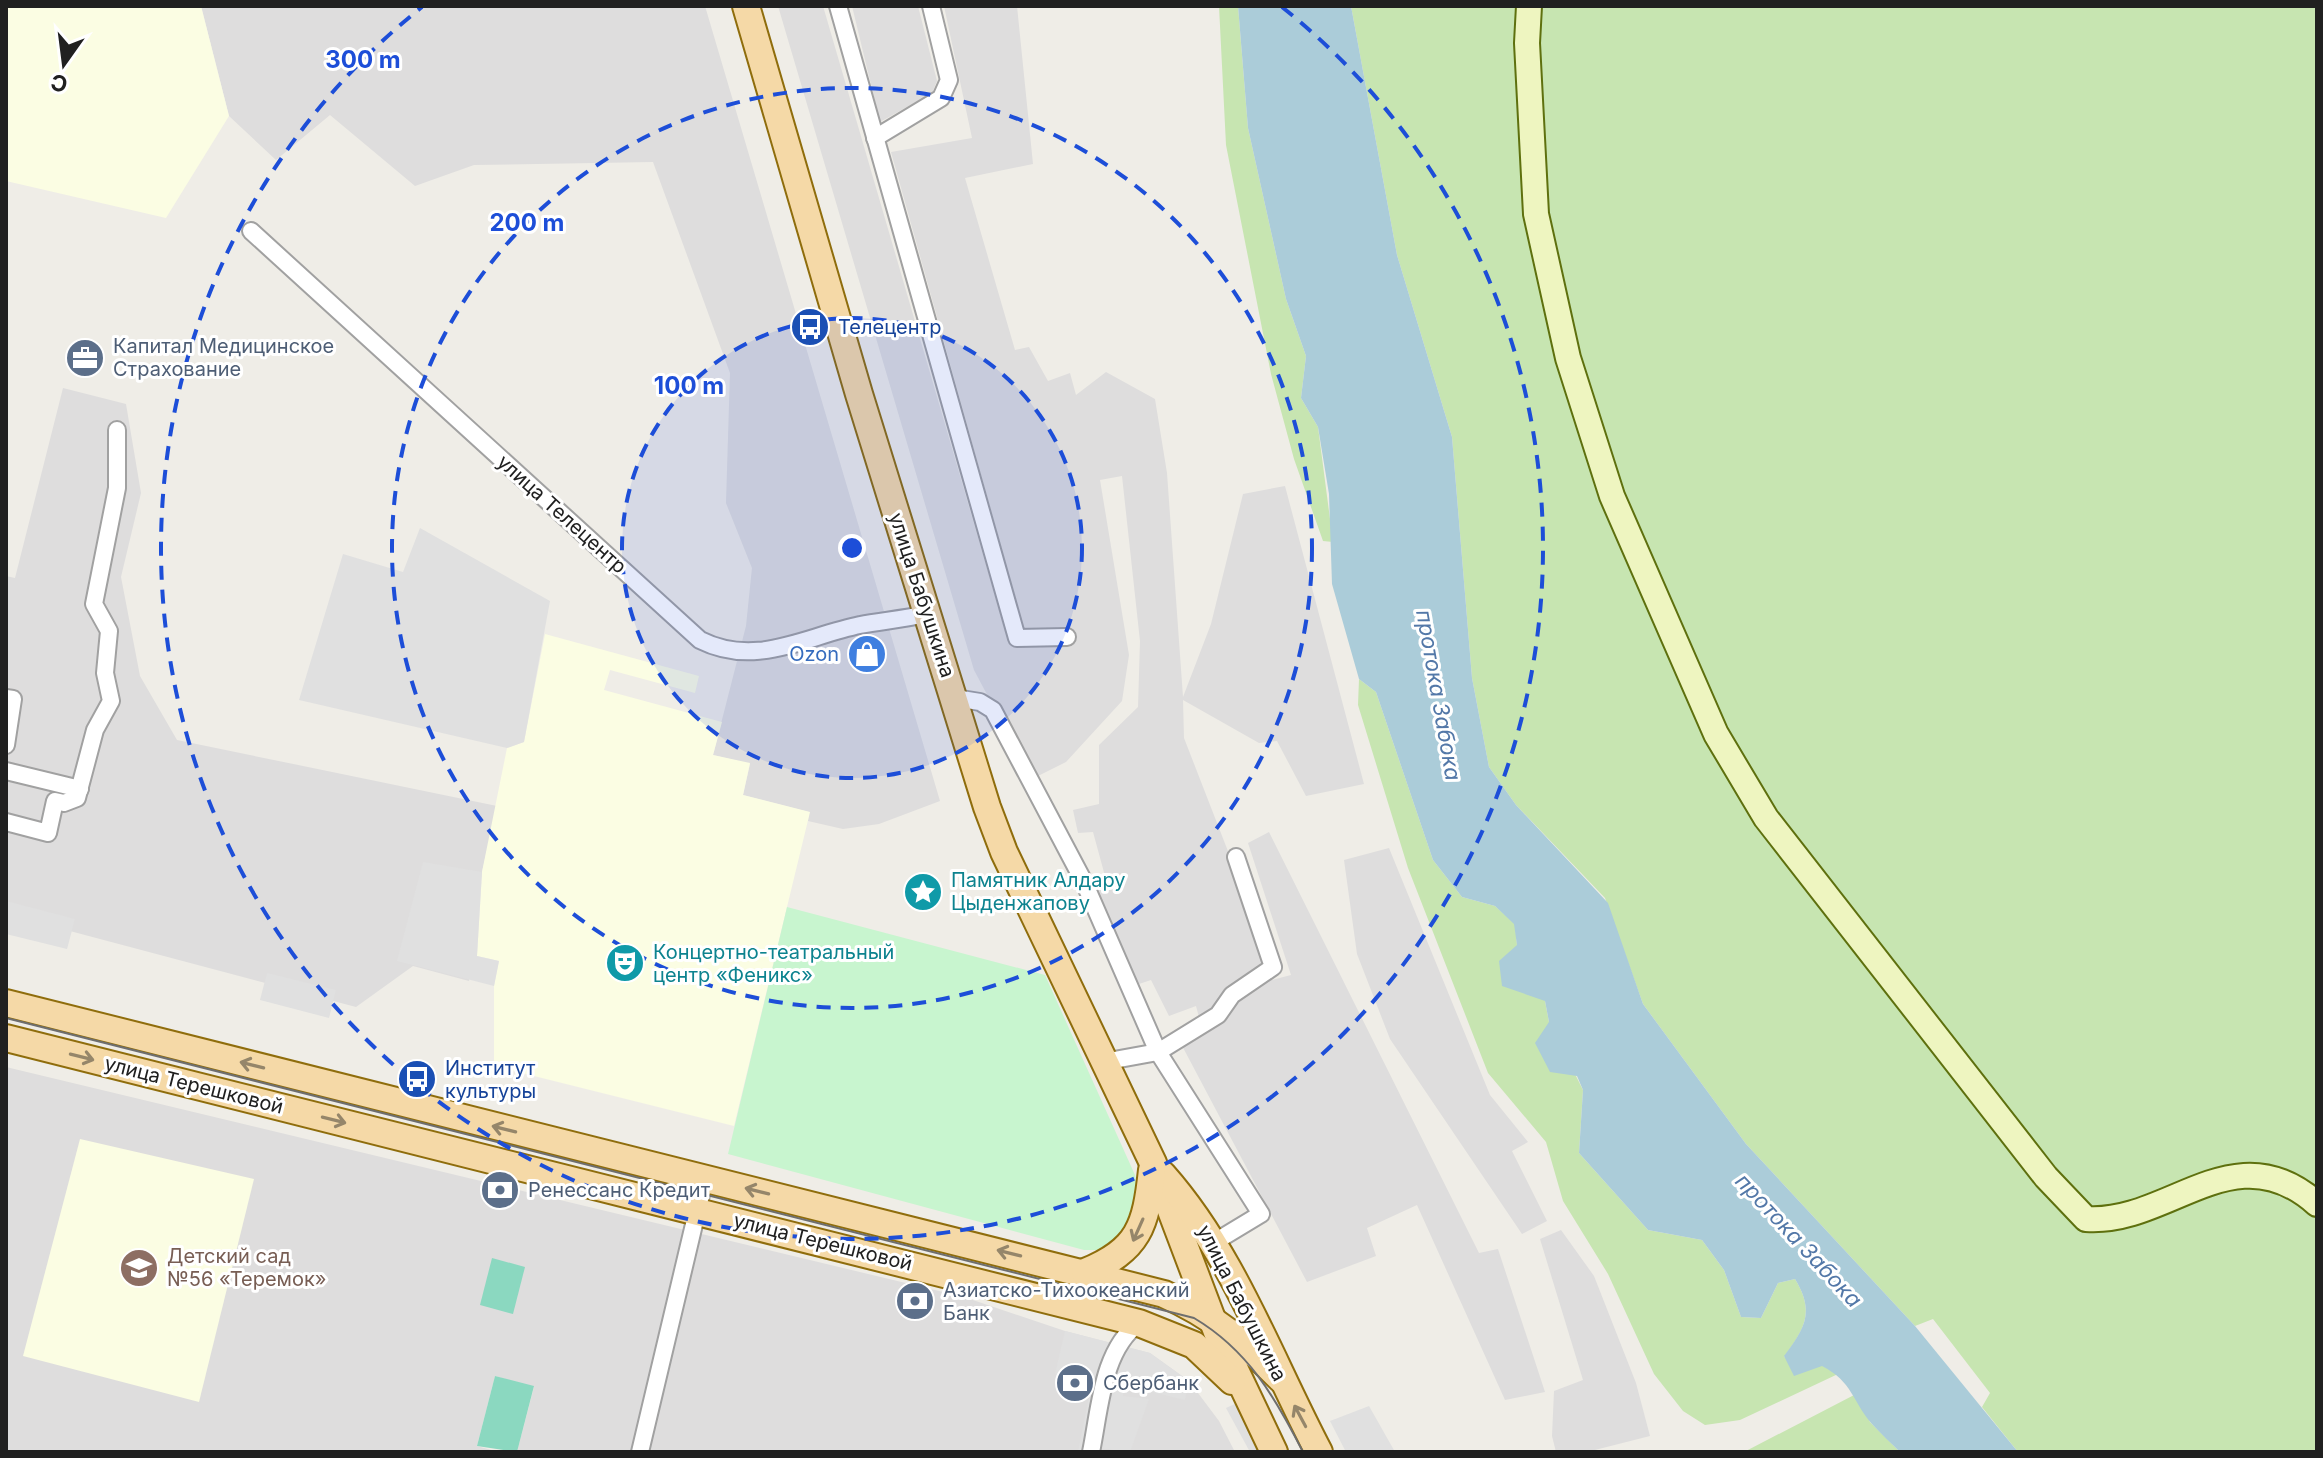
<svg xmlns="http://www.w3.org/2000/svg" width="2323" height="1458" font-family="Inter,sans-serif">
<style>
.residential{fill:#dedddd}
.education{fill:#fbfde3}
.grass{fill:#c7e5b1}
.park{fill:#c8f5cf}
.pitch{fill:#8bd8c0}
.parking{fill:#e0e0e0}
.water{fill:#abccd9}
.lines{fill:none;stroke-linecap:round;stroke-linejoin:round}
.street-casing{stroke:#a1a1a1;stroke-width:20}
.secondary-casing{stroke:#5e700e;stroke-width:28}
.primary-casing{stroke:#8f6d0c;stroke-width:30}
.street{stroke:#fff;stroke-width:16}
.secondary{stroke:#eef5c0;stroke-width:24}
.primary{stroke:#f5d9a7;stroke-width:26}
.tram{stroke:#6e6e6e;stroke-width:2}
.oneway{stroke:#95866a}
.ring{fill:none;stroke:#1d4ed8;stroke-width:4;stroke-dasharray:14 10}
.labels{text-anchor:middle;stroke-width:6;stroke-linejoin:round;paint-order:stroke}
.transit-label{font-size:20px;fill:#164399;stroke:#fff;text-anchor:start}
.service-label{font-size:20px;fill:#4e5e75;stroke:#fff;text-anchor:start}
.street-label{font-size:20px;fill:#202020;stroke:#fff}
.shop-label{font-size:20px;fill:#366cbe;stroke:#fff;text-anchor:end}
.culture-label{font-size:20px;fill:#0d838f;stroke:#fff;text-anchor:start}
.education-label{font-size:20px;fill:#785e54;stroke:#fff;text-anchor:start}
.water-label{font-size:22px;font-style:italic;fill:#5378a8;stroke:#fff}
.centre{fill:#1d4ed8;stroke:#fff;stroke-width:4}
.ring-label{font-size:24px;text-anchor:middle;font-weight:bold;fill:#1d4ed8;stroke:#fff;stroke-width:6;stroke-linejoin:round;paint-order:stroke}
</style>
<rect width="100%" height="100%" fill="#efede7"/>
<!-- residential -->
<g class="residential">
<polygon points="201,6 705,6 940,801 879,824 843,829 808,821 809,812 743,795 750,764 713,755 746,626 752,568 726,503 730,373 653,162 474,165 415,186 330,115 276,160 229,116"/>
<polygon points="778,6 823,6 1005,630 1024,629 891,152 972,138 944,6 1017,6 1033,164 965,178 1015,350 1029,347 1048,381 1070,373 1076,395 1106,372 1155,399 1167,473 1183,697 1211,624 1243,494 1285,486 1364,784 1306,796 1277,741 1259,743 1183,700 1184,738 1273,967 1209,1019 1200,1021 1196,1006 1169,1016 1151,980 1136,985 1094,881 1105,876 1093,832 1078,833 1073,810 1099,804 1099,745 1138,707 1140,641 1122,476 1100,480 1129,655 1122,701 1066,762 1032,779 974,670"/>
<polygon points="852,6 918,6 937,81 932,93 880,122"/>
<polygon points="63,388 126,404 141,493 121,577 140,676 177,740 497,806 482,872 469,981 413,966 356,1007 6,914 6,576 15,578"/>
<polygon points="1269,832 1479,1253 1498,1249 1545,1392 1505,1400 1417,1205 1367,1228 1376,1256 1307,1282 1179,1040 1212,1024 1256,984 1291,975 1248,843"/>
<polygon points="1389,848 1490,1095 1528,1142 1512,1151 1547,1221 1522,1234 1390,1039 1357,954 1344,860"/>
<polygon points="6,1067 964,1297 1065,1331 1150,1353 1189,1381 1219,1421 1235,1452 517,1452 534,1387 495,1376 477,1446 499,1452 6,1452"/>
<polygon points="1561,1230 1594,1276 1636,1383 1650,1436 1587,1452 1556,1452 1552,1436 1554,1391 1583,1380 1540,1239"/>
</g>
<!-- education -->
<g class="education">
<polygon points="6,6 201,6 229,116 166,218 6,181"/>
<polygon points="545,634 699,676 695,693 610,670 604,690 722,722 713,755 750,763 743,795 810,812 734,1126 494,1066 494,986 499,961 477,956 482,872 507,748 524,742"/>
<polygon points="80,1139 254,1179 199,1402 23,1356"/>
</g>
<!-- grass -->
<g class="grass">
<polygon points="1219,6 1238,6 1248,128 1286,299 1306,356 1301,398 1318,427 1333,542 1323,541 1294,459 1271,374 1226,145"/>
<polygon points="1351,6 2317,6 2317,1452 2018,1452 1982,1407 1990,1393 1933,1319 1915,1326 1746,1144 1643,1004 1605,898 1516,805 1489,767 1472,678 1452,437 1397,255"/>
<path d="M 1359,679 L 1376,692 L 1433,860 L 1462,897 L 1495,906 L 1515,924 L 1517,945 L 1545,1001 L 1549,1022 L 1583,1090 L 1579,1153 L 1648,1230 L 1702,1240 L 1724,1270 L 1741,1317 L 1761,1318 L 1778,1283 L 1795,1279 C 1815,1312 1805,1328 1784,1357 L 1823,1366 L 1838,1374 L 1740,1420 L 1705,1425 L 1683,1411 L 1654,1374 L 1608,1274 L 1563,1201 L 1546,1142 L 1488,1073 L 1408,868 L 1358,705 Z"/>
<polygon points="1856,1394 1870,1422 1900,1452 1744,1452"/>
</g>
<!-- park -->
<path class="park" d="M 787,907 L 1045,975 L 1135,1175 C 1141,1215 1132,1221 1107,1250 L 1084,1250 L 728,1154 Z"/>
<!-- pitch -->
<g class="pitch">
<polygon points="492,1258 525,1267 513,1314 480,1305"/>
<polygon points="495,1376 534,1386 517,1452 477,1446"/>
</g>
<!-- parking -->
<g class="parking">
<polygon points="420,528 550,601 524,742 507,748 299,700 343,554 403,572"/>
<polygon points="423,862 482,872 477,956 499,961 494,986 397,961"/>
<polygon points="6,901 75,919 67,949 6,934"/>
<polygon points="267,973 336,990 329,1018 260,1000"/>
<polygon points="1065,1331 1150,1353 1189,1381 1185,1400 1123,1385 1123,1396 1149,1399 1130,1452 1099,1448 1098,1452 1078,1452 1092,1382 1055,1374"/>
<polygon points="1243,1400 1268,1452 1250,1452 1226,1408"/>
<polygon points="1369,1406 1395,1452 1346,1452 1330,1421"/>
</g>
<!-- water -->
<path class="water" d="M 1238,6 L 1351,6 L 1397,255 L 1452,437 L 1472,678 L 1489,767 L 1516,805 L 1608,903 L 1643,1004 L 1746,1144 L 1915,1326 L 2018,1452 L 1900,1452 C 1891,1443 1881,1434 1872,1424 C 1852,1401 1853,1382 1822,1366 L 1794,1376 L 1784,1356 C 1805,1328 1815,1312 1795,1279 L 1778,1283 L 1761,1318 L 1741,1317 L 1724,1270 L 1702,1240 L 1648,1230 L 1579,1153 L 1583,1090 L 1577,1076 L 1550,1072 L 1535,1043 L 1549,1022 L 1545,1001 L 1502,986 L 1499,961 L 1517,945 L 1514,924 L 1495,906 L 1462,897 L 1433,860 L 1376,692 L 1359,679 L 1332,584 L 1329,494 L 1318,427 L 1301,398 L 1306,356 L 1286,299 L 1248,128 Z"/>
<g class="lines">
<defs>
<g id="street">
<polyline points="838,6 1017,638 1067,637"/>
<polyline points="875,138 941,98 949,80 931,6"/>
<path d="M 251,231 L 700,640 C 756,668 803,637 860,625 C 882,621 904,619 926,614"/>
<polyline points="6,698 13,699 6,745"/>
<polyline points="955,698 980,702 993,710 1084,882 1158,1052 1261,1214 1213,1243"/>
<polyline points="6,771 80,789"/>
<polyline points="6,822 48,833 55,801 64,803 77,798 95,730 111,701 105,673 109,631 94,604 117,488 117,430"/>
<polyline points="1103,1062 1158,1052 1218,1015 1232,995 1273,967 1236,857"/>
<polyline points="640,1452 705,1178"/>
<path d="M 1091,1452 C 1100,1409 1102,1350 1139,1323"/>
</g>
<path id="secondary" d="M 1529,6 L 1527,43 L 1536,214 L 1568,358 L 1612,496 L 1716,734 L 1766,818 L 2046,1177 L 2086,1219 C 2169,1225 2234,1130 2317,1204"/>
<g id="primary">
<polyline points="746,6 859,394 987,807 1004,852 1153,1163 1217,1332 1274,1452"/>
<path d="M 6,1003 L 1164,1294 C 1212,1315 1245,1343 1281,1379"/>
<polyline points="6,1038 1139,1323 1194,1345 1232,1381"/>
<path d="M 1163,1175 C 1233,1254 1270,1359 1319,1452"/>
<path d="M 1085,1272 C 1139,1250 1146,1226 1152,1170"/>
</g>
</defs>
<!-- street casing -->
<use href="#street" class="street-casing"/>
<!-- secondary casing -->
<use href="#secondary" class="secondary-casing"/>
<!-- primary casing -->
<use href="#primary" class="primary-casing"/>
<!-- street -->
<use href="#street" class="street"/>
<!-- secondary -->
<use href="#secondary" class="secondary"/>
<!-- primary -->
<use href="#primary" class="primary"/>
<!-- tram -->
<path class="tram" d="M 6,1018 L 1194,1318 C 1248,1350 1275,1397 1303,1452"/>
</g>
<!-- one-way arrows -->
<defs><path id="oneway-shaft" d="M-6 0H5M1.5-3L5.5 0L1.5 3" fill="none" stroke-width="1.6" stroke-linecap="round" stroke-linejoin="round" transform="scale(2)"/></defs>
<g class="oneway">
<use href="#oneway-shaft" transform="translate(82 1057) rotate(14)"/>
<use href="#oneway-shaft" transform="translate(252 1065) rotate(-166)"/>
<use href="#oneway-shaft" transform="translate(334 1120) rotate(14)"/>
<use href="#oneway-shaft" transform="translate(504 1129) rotate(-166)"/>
<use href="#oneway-shaft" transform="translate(757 1191) rotate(-166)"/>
<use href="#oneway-shaft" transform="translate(1138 1230) rotate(114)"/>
<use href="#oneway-shaft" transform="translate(1009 1253) rotate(-166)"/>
<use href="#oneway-shaft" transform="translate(1300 1416) rotate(-118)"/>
</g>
<!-- distance rings -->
<circle cx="852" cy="548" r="230" fill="#1d4ed8" fill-opacity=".12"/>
<g class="ring">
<circle cx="852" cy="548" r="230"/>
<circle cx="852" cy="548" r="460"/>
<path d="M1282 7A691 691 0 1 1 422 7"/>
</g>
<!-- icons -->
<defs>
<symbol id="bus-disc" viewBox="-11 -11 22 22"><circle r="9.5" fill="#1a4fb4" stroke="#fff"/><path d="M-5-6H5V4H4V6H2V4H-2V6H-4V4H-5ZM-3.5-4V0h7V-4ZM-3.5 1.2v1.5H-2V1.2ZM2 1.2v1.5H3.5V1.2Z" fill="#fff"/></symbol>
<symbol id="office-disc" viewBox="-11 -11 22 22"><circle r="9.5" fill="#5c6f8a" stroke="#fff"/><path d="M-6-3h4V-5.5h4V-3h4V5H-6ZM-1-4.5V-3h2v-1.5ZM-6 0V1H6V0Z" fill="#fff"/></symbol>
<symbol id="shop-disc" viewBox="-11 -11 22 22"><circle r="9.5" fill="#3f7fe0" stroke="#fff"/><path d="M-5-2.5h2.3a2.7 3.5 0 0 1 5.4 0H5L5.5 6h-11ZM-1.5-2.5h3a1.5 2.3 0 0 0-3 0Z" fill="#fff"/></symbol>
<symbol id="sight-disc" viewBox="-11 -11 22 22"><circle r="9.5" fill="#0f9aa8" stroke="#fff"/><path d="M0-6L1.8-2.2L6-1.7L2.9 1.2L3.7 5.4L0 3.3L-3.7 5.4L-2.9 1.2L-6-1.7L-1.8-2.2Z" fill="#fff"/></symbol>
<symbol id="theatre-disc" viewBox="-11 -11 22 22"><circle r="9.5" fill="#0f9aa8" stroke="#fff"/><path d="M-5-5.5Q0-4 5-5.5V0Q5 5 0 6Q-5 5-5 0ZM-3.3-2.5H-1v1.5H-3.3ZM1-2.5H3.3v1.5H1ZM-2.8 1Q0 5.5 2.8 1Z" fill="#fff"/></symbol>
<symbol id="bank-disc" viewBox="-11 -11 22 22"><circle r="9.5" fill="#5c6f8a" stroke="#fff"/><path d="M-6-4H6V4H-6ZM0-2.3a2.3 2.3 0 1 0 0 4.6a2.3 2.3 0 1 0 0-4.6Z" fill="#fff"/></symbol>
<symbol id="school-disc" viewBox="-11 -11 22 22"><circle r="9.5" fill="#8d6e63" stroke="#fff"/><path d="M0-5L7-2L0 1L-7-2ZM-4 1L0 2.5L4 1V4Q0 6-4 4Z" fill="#fff"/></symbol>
</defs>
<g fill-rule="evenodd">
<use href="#bus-disc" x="788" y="305" width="44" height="44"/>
<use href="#office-disc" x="63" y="336" width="44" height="44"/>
<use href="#shop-disc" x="845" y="632" width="44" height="44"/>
<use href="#sight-disc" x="901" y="870" width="44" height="44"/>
<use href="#theatre-disc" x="603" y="941" width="44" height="44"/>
<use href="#bus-disc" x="395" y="1057" width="44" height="44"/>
<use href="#bank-disc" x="478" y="1168" width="44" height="44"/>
<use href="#school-disc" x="117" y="1246" width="44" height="44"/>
<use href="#bank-disc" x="893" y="1279" width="44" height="44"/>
<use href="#bank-disc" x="1053" y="1361" width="44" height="44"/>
</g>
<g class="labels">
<!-- transit labels -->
<g class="transit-label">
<text x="838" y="334">Телецентр</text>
<text x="445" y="1075">Институт<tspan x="445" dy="23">культуры</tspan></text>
</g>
<!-- service labels -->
<g class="service-label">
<text x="113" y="353">Капитал Медицинское<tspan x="113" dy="23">Страхование</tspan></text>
<text x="528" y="1197">Ренессанс Кредит</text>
<text x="943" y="1297">Азиатско-Тихоокеанский<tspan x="943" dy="23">Банк</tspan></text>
<text x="1103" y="1390">Сбербанк</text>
</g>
<!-- street labels -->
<g class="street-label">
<text transform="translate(562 514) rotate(42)" y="7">улица Телецентр</text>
<text transform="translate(922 595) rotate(72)" y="7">улица Бабушкина</text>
<text transform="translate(194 1085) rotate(14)" y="7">улица Терешковой</text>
<text transform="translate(823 1242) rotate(14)" y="7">улица Терешковой</text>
<text transform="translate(1242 1303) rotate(63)" y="7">улица Бабушкина</text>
</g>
<!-- shop labels -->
<g class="shop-label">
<text x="839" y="661">Ozon</text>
</g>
<!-- culture labels -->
<g class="culture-label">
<text x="951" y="887">Памятник Алдару<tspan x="951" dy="23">Цыденжапову</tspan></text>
<text x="653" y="959">Концертно-театральный<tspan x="653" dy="23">центр «Феникс»</tspan></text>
</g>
<!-- education labels -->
<g class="education-label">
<text x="167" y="1263">Детский сад<tspan x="167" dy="23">№56 «Теремок»</tspan></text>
</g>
<!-- water labels -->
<g class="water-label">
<text transform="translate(1439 695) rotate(80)" y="8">протока Забока</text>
<text transform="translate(1799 1240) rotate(47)" y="8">протока Забока</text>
</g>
</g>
<circle cx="852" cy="548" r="12" class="centre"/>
<g class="ring-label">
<text x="363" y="68">300 m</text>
<text x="527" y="231">200 m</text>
<text x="689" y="394">100 m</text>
</g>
<!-- border -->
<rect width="2323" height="1458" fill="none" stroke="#202020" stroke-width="16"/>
<!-- north arrow -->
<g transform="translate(64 64) rotate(194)" stroke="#ffffff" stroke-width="6" paint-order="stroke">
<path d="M0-6L14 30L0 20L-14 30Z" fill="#202020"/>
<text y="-12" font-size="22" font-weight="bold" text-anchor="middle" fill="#202020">С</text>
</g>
</svg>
